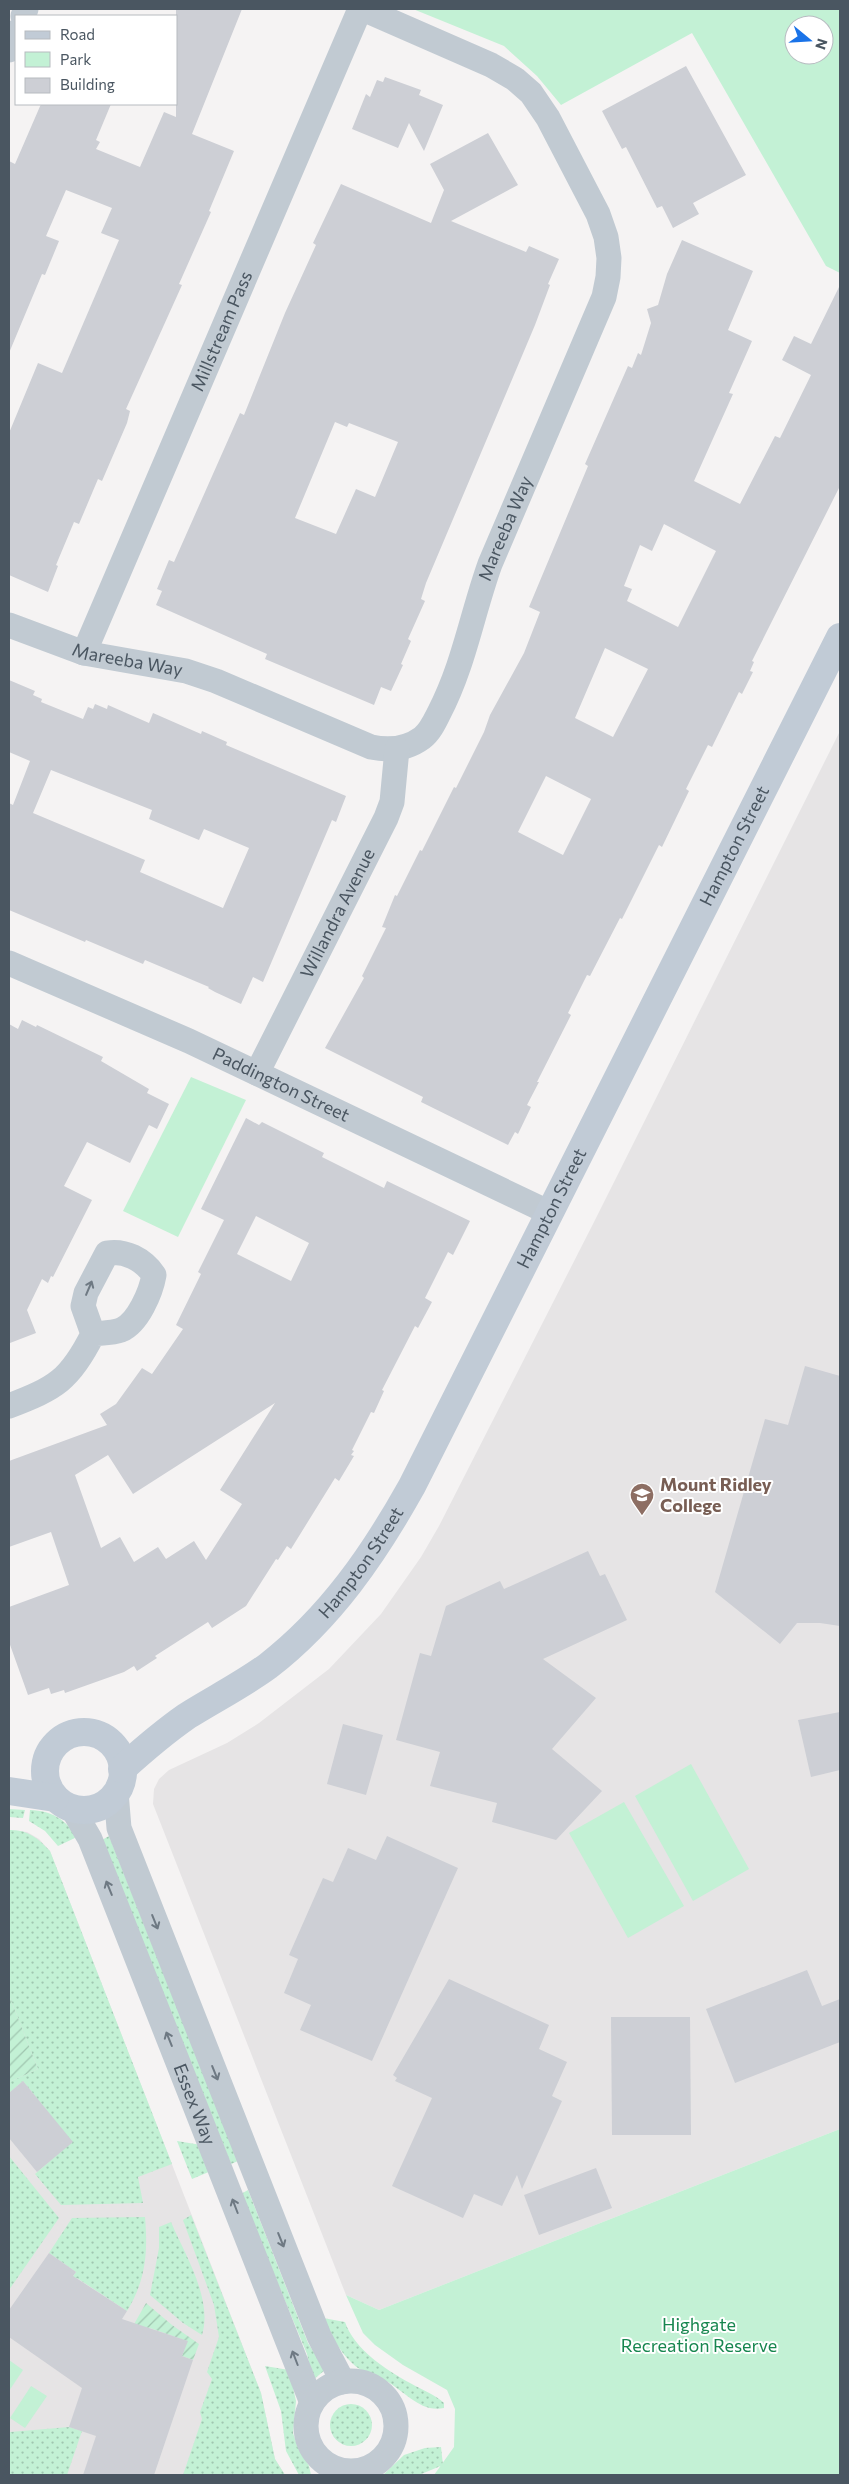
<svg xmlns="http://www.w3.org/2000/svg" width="849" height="2484" font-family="Commissioner,sans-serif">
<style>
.education{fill:#e6e4e5}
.grass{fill:url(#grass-dots)}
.park{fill:#c3f1d5;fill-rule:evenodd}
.garden{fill:url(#garden-furrows)}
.building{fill:#cdcfd5;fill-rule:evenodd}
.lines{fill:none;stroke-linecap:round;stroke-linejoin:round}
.street{stroke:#c1cad2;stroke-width:25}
.secondary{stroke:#c1cbd6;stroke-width:28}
.oneway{stroke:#6e7983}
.labels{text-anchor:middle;stroke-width:4;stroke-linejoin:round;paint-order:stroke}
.street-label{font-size:18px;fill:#4a5661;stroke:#fff}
.education-label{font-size:18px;font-weight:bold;fill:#785e54;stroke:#fff;text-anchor:start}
.park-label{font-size:18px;fill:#17864f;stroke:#fff}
</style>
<defs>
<pattern id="grass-dots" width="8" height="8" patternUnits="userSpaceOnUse" patternTransform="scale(1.25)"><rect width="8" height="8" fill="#c3f1d5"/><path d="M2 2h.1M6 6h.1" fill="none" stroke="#a0c6b0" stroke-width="1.8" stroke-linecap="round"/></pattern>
<pattern id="garden-furrows" width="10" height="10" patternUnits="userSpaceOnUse" patternTransform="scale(1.25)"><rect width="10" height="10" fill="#c3f1d5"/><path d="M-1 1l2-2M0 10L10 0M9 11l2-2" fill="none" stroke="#a0c6b0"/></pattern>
</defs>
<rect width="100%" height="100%" fill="#f5f3f3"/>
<!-- education -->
<g class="education">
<polygon points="840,731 840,2129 379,2310 346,2295 153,1804 154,1789 159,1779 169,1770 227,1743 259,1723 329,1669 381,1614 421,1557 439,1526 593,1224"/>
<polygon points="9,1830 27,1832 39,1839 50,1851 261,2393 275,2459 285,2475 9,2475"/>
</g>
<!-- grass -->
<g class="grass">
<polygon points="9,1809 25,1810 23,1818 9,1817"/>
<path d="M 30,1810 C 52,1811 65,1819 77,1837 L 58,1846 L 45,1831 L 29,1821 Z"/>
<path d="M 9,1830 C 27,1829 38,1838 50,1851 L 172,2164 L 138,2177 L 143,2203 L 61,2205 L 35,2174 L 72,2142 L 23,2081 L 9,2093 L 9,2082 L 38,2069 L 9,1995 Z"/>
<polygon points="109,1836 238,2161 231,2164 102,1840"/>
<polygon points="177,2141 201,2145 211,2171 192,2179"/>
<polygon points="9,2156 59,2218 9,2290"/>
<polygon points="248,2190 308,2343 325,2370 313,2380 307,2354 241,2194"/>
<polygon points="191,2215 261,2393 275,2459 285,2475 183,2475 202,2419 200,2412 212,2379 207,2372 219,2337 214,2305 183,2220"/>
<path d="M 145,2217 C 148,2252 146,2280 127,2311 L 77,2278 L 61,2294 L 76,2272 L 49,2253 L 72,2218 Z"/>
<path d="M 171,2222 C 185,2255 213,2299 202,2335 L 183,2323 L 150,2295 L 159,2248 L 159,2227 Z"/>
<path d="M 323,2318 L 345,2322 C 354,2349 386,2370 410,2383 C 422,2390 434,2394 444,2403 L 444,2408 C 420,2413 405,2391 386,2381 C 374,2376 362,2373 352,2363 C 339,2351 331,2334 323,2318 Z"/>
<polygon points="265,2366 289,2370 296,2401 293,2433 297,2445 309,2466 311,2475 299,2475 286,2451 281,2411"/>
<circle cx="351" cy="2425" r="21"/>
<polygon points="69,2427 82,2431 67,2475 9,2475 10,2432"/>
<polygon points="441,2447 443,2465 419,2475 383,2475 404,2455 425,2448"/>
</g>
<!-- park -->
<g class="park">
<path d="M 413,9 L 840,9 L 840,273 L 826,266 L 692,33 L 561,105 L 537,76 L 504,46 ZM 794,25 L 824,25 L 824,55 L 794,55 Z"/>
<polygon points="191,1077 246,1100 178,1237 123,1211"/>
<polygon points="691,1764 749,1869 693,1901 635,1796"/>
<polygon points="624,1802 684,1906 628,1938 569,1833"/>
<polygon points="840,2129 840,2475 434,2475 454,2447 455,2409 447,2390 403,2365 375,2345 363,2333 346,2295 379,2310"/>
<polygon points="9,2360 23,2370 9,2391"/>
<polygon points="31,2386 47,2396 25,2428 10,2418"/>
</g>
<!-- garden -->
<g class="garden">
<polygon points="9,1995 38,2069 9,2082"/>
<polygon points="146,2303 172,2325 199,2344 193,2360 182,2356 187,2341 150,2328 133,2326"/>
</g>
<!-- building -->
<g class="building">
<polygon points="176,9 242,9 192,134 234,151 209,211 211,212 179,284 182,285 126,409 130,411 127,423 102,481 98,479 79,524 74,522 56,565 58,566 48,592 9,575 9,433 38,363 62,373 119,240 101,233 112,208 66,190 46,236 59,241 45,275 42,274 9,353 9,161 15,164 41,104 111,104 96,140 100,142 96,149 140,167 164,112 176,117"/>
<polygon points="686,66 746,175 693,203 699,214 673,228 662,206 657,208 626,147 622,149 602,111"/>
<polygon points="385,77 421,90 419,95 443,105 424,151 409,123 398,148 352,129 366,94 370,97 377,80 383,82"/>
<path d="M 488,133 L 518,185 L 451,221 L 526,252 L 529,246 L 559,259 L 548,284 L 550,285 L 535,325 L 426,583 L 421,599 L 425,601 L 408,639 L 411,641 L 401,664 L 403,665 L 391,691 L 381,687 L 374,705 L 265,659 L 267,654 L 156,605 L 162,591 L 157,589 L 169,560 L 174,562 L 240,413 L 244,415 L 285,313 L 316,245 L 313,243 L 341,184 L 431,223 L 444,190 L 430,164 ZM 335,422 L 347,427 L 349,423 L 398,442 L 375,497 L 356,489 L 336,534 L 295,518 Z"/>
<path d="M 682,240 L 753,271 L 728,330 L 752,341 L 729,393 L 733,394 L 694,481 L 740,504 L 775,436 L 780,438 L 811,375 L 782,360 L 794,336 L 811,344 L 840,285 L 840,486 L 752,661 L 754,662 L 750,671 L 753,672 L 742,694 L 739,692 L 712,747 L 708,745 L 686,789 L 689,791 L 662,847 L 659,845 L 622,919 L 620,918 L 590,976 L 587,975 L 568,1013 L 571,1015 L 537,1082 L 539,1082 L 527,1105 L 531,1107 L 518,1134 L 515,1132 L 508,1145 L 421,1102 L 423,1097 L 325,1048 L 364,978 L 362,976 L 386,928 L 382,927 L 395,895 L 397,896 L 420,850 L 422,851 L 454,787 L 456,788 L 484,732 L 490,715 L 524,653 L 540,612 L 529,607 L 588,466 L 585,464 L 628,366 L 632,368 L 638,353 L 641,355 L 651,323 L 647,309 L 658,305 L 667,274 ZM 664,524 L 716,551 L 678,627 L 627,601 L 632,589 L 624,586 L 640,545 L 652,551 ZM 605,648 L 648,669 L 613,737 L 575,718 ZM 546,776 L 591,799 L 563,855 L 518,832 Z"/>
<path d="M 9,680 L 35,691 L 33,695 L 42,699 L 41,702 L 83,719 L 88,707 L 93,709 L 95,704 L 107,709 L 108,705 L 149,723 L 153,713 L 201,734 L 202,731 L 227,742 L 226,745 L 346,796 L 336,822 L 332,820 L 263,982 L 253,977 L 241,1004 L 215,992 L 208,988 L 209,987 L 145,960 L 143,964 L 86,940 L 85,942 L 9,910 L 9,803 L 13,805 L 30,761 L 9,752 ZM 51,770 L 152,810 L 149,819 L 199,840 L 204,829 L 249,848 L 223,908 L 140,872 L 145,860 L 33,813 Z"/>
<polygon points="22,1020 36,1027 37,1025 103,1057 101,1061 149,1089 147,1093 169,1104 157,1129 149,1125 130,1163 87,1142 64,1186 92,1200 53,1277 51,1276 48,1283 42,1279 27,1310 36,1333 10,1343 9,1346 9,1024 18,1029"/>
<path d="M 246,1118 L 259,1125 L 262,1122 L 324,1153 L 322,1157 L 384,1188 L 387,1181 L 470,1221 L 453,1255 L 448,1252 L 425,1298 L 432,1302 L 418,1328 L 415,1326 L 382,1390 L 384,1391 L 374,1413 L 371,1412 L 352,1450 L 354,1451 L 351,1455 L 354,1456 L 339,1481 L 335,1478 L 291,1549 L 287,1546 L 278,1560 L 276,1559 L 246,1606 L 212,1628 L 208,1622 L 155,1656 L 157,1658 L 137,1671 L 134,1666 L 124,1672 L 65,1693 L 64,1690 L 51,1694 L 49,1688 L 28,1695 L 9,1642 L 9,1607 L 69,1585 L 51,1532 L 9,1547 L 9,1461 L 107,1425 L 100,1414 L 116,1404 L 142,1368 L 152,1374 L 183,1329 L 176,1325 L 201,1274 L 198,1272 L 224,1220 L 201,1209 ZM 256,1216 L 309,1243 L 291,1281 L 237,1254 ZM 275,1403 L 220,1490 L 242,1504 L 206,1560 L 194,1541 L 166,1559 L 158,1547 L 134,1562 L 120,1537 L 101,1548 L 75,1475 L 108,1455 L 133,1494 Z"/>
<polygon points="805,1366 840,1376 840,1626 820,1623 797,1623 780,1644 715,1592 765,1419 788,1425"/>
<polygon points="588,1551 600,1576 605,1574 627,1620 543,1659 596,1698 552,1749 602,1791 556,1840 492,1822 497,1803 430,1786 440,1752 396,1740 420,1653 431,1656 446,1606 500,1581 504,1589"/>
<polygon points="840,1712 840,1770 811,1777 798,1720"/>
<polygon points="343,1724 383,1735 366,1795 327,1784"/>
<polygon points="387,1836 458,1868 372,2061 300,2030 311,2005 284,1993 298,1959 289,1955 323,1878 333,1882 348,1848 376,1860"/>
<polygon points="807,1970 822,2006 840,1999 840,2042 735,2083 706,2009"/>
<polygon points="449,1979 549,2025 539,2049 567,2062 552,2096 562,2101 522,2189 517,2175 502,2206 474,2194 463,2218 392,2186 432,2098 395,2081 397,2078 393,2075"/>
<polygon points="611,2017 690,2017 691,2135 612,2135"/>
<polygon points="23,2081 73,2142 37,2172 9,2138 9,2093"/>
<polygon points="596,2168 612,2208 539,2235 524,2195"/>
<polygon points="49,2253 76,2272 73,2276 127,2311 122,2319 188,2341 182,2356 193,2360 154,2475 83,2475 96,2436 69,2427 82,2388 9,2337 9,2310"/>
</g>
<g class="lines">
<!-- street -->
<g class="street">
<polyline points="23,16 26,9"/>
<polyline points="9,50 16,32"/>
<path id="s1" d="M 9,625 L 84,653 L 186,671 L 216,681 L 371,747 C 390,751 407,749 422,738 C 430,732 435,721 439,713 C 464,665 472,614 490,564 L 604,297 L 608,277 L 609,258 L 606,237 L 598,214 L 548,118 L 531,93 L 515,79 L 491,65 L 363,9"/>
<path id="s2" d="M 84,653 L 360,9"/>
<path id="s3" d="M 9,963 L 189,1041 L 550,1213"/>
<path id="s4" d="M 257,1073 L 386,818 L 392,802 L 397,749"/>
<path d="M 9,1406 C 56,1388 70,1380 93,1334 L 83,1306 L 86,1293 L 107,1253 C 125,1250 143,1259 154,1275 C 151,1292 138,1323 121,1330 C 113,1333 102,1333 93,1334"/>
<polyline points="116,1792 119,1828 319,2336 343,2382"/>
<path id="s5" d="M 72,1808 L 90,1839 L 312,2403"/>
<circle cx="351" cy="2426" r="45"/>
</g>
<!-- secondary -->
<g class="secondary">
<circle cx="84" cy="1771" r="39"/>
<path id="s6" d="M 122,1769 C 143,1750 164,1732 187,1716 C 214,1699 242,1685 268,1666 C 331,1617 374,1554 412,1486 L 840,637"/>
<polyline points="9,1791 55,1798"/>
</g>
</g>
<!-- one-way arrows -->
<defs><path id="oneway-shaft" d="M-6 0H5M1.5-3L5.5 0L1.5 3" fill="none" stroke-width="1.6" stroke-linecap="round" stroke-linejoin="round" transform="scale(1.25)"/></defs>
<g class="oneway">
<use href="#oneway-shaft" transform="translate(89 1288) rotate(-67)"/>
<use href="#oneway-shaft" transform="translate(109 1888) rotate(-112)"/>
<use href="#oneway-shaft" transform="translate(155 1922) rotate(68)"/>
<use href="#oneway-shaft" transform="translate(169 2039) rotate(-112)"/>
<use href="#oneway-shaft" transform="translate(215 2073) rotate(68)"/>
<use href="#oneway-shaft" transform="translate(235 2206) rotate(-111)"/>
<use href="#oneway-shaft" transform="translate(281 2240) rotate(68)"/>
<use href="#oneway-shaft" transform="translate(295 2358) rotate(-111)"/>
</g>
<!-- icons -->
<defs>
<symbol id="school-pin" viewBox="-11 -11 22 30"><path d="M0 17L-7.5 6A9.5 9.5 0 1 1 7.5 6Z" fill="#8d6e63" stroke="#fff"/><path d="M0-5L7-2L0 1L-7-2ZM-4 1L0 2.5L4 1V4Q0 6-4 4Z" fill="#fff"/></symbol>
</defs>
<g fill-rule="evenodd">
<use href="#school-pin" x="628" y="1481" width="28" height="38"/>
</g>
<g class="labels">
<!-- street labels -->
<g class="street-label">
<text dy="6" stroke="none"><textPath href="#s2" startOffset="350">Millstream Pass</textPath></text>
<text dy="6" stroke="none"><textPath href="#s1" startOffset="664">Mareeba Way</textPath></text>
<text dy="6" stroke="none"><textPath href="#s1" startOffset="124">Mareeba Way</textPath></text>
<text dy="6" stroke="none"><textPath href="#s6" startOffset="1128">Hampton Street</textPath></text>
<text dy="6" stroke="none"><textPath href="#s4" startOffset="179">Willandra Avenue</textPath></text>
<text dy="6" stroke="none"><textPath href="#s3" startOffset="298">Paddington Street</textPath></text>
<text dy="6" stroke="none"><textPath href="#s6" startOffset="722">Hampton Street</textPath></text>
<text dy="6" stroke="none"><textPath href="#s6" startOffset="319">Hampton Street</textPath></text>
<text dy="6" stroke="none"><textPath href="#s5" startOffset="321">Essex Way</textPath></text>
</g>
<!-- education labels -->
<g class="education-label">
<text x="660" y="1491">Mount Ridley<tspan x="660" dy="21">College</tspan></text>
</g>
<!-- park labels -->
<g class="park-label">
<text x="699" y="2331">Highgate<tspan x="699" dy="21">Recreation Reserve</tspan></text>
</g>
</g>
<!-- border -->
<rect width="849" height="2484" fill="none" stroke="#4a5661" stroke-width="20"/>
<!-- legend -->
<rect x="15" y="15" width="162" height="90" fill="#ffffff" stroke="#b7bbc0"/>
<rect x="25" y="31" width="25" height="8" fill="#c1cbd6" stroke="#b7bbc0"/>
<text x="60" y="40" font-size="15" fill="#4a5661">Road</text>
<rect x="25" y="52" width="25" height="15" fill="#c3f1d5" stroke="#b7bbc0"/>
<text x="60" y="65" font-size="15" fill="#4a5661">Park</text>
<rect x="25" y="78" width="25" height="15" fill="#cdcfd5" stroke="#b7bbc0"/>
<text x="60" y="90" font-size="15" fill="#4a5661">Building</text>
<!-- north arrow -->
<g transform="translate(809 40) rotate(108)"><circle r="24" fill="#ffffff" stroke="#b7bbc0"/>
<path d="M0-4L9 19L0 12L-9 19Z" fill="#1a73e8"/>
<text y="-8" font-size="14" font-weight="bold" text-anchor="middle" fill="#4a5661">N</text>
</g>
</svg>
